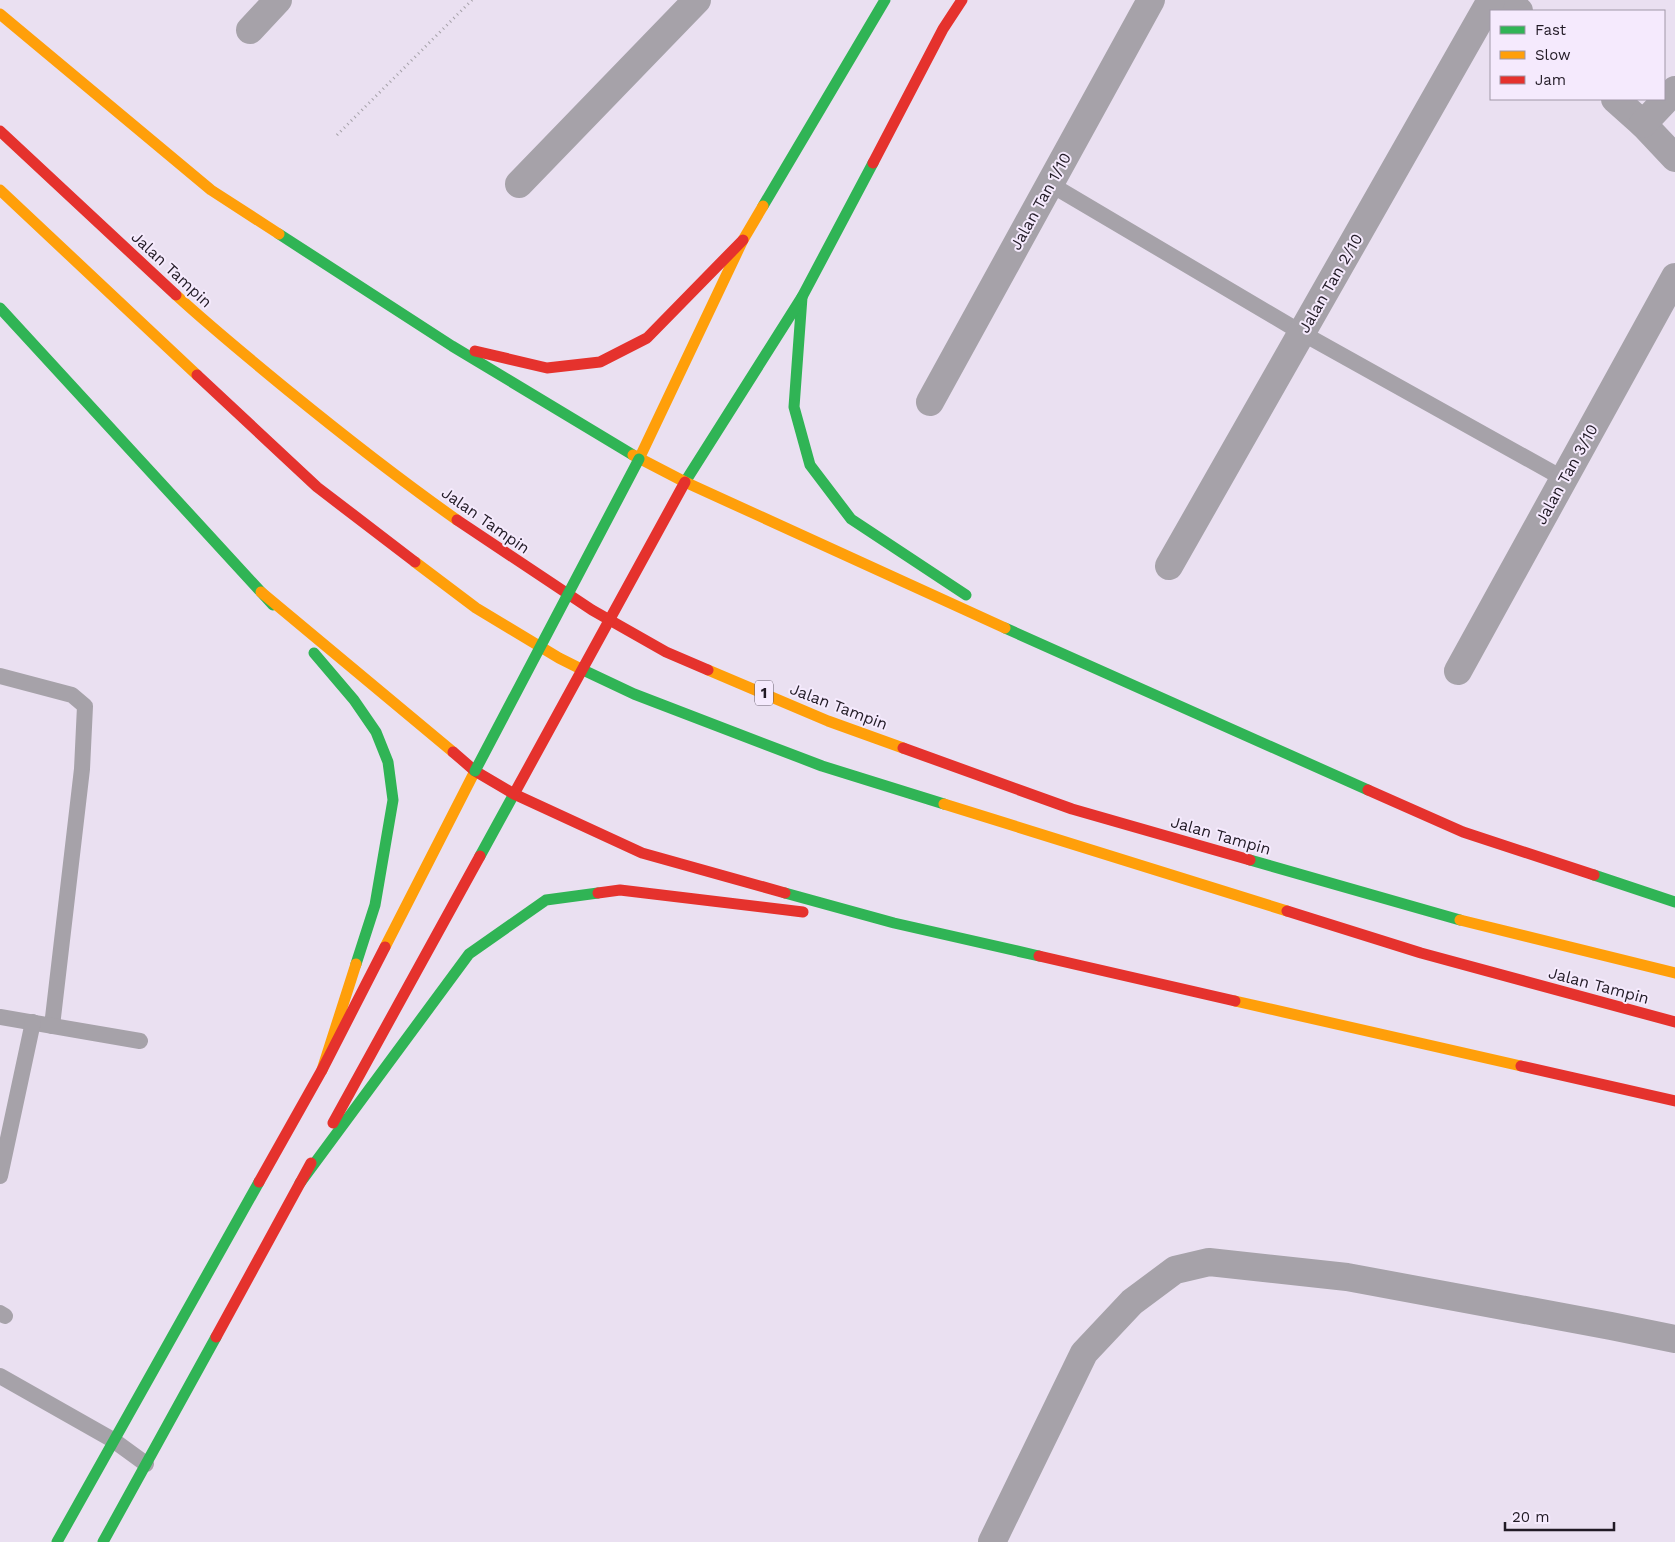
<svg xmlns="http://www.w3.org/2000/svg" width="1675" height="1542" font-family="'Work Sans',sans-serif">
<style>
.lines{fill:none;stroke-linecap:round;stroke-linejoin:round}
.path{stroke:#a5a1a8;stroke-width:3;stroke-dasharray:1 4;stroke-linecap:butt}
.lane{stroke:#a6a2a9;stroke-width:16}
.street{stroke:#a6a2a9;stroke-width:28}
.fast{stroke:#30b455;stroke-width:11}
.slow{stroke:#ff9f0a;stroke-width:11}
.jam{stroke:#e5322d;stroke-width:11}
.fast-bridge{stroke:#30b455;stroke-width:11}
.jam-bridge{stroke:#e5322d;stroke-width:11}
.labels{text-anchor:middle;stroke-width:4;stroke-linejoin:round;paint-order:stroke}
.shield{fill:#f5eafd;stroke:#615866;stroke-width:1}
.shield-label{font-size:15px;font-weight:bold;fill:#211a25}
.street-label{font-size:16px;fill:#211a25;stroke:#f5eafd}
</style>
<rect width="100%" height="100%" fill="#eae0f1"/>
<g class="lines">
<!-- path -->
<polyline class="path" points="337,135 472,0"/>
<!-- lane -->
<g class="lane">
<polyline points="1050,184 1302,333 1564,479"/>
<polyline points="0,676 72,695 85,706 82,769 52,1026"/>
<polyline points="0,1017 140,1041"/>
<polyline points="0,1176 33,1022"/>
<polyline points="0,1313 5,1316"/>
<polyline points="0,1376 113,1440 146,1464"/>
</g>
<!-- street -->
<g class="street">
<polyline points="1506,0 1519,11"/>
<polyline points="250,30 278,0"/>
<polyline points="1615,99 1643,124 1675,158"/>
<polyline points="1643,124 1675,90"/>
<polyline points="519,184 697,0"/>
<polyline points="930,402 1151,0"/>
<polyline points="1169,566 1491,0"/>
<polyline points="1458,671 1675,277"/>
<polyline points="992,1542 1084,1353 1132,1302 1175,1270 1209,1262 1347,1277 1611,1326 1675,1339"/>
</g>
<!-- fast -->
<g class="fast">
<polyline points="763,206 885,0"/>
<polyline points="279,234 452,346 633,455"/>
<polyline points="802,297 794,407 810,465 851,519 966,595"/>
<polyline points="0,308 273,605"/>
<polyline points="685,482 802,297 873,163"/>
<polyline points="1005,628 1368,790"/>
<polyline points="314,653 354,700 376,732 388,762 393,800 375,905 356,964"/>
<polyline points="581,669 634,694 822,766 944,804"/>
<polyline points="480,856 514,794"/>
<polyline points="1250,860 1460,920"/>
<polyline points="1594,875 1675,902"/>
<polyline points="785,893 894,923 1039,956"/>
<polyline points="300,1183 469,954 546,900 598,893"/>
<polyline points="57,1542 259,1182"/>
<polyline points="103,1542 216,1337"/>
</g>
<!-- slow -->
<g class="slow">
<polyline points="0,14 211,190 279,234"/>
<polyline points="0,190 197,375"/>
<path d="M 176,295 C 213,329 251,360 290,392 C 344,436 399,479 457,520"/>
<polyline points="633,455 685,482 1005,628"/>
<polyline points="639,459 743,240 763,206"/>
<polyline points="415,562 476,608 559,658 581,669"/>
<polyline points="261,592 453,752"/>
<polyline points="708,670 828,721 903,748"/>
<polyline points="944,804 1287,911"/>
<polyline points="1460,920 1675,973"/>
<polyline points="385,947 475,771"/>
<polyline points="1235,1001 1521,1066"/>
<polyline points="322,1070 356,964"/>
</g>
<!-- jam -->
<g class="jam">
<polyline points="0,131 176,295"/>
<polyline points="873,163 943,29 962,0"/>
<polyline points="475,351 547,368 600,362 647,338 743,240"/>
<polyline points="197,375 317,487 415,562"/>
<polyline points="457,520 592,610 666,652 708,670"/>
<polyline points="903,748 1072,809 1250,860"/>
<polyline points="453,752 475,771 514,794 642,853 785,893"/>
<polyline points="1368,790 1463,832 1594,875"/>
<polyline points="598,893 620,890 803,912"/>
<polyline points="1287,911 1421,953 1675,1022"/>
<polyline points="1039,956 1235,1001"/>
<polyline points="1521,1066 1675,1101"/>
<polyline points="333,1123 480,856"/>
<polyline points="259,1182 322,1070 385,947"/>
<polyline points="216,1337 311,1163"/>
</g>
<!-- fast-bridge -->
<polyline class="fast-bridge" points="475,771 639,459"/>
<!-- jam-bridge -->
<polyline class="jam-bridge" points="514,794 685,482"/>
</g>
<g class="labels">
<!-- shield labels -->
<rect class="shield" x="755" y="680.5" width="18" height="25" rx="4"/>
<g class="shield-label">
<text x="764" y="698">1</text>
</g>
<!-- street labels -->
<g class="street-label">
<text transform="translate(1040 201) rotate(-61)" y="6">Jalan Tan 1/10</text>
<text transform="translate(172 269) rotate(43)" y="6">Jalan Tampin</text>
<text transform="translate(1330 283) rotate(-60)" y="6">Jalan Tan 2/10</text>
<text transform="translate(1566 474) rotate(-61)" y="6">Jalan Tan 3/10</text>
<text transform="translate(486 520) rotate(35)" y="6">Jalan Tampin</text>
<text transform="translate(839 706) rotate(21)" y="6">Jalan Tampin</text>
<text transform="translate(1221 835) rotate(16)" y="6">Jalan Tampin</text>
<text transform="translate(1599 985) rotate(15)" y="6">Jalan Tampin</text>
</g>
</g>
<!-- legend -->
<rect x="1490" y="10" width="175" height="90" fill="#f5eafd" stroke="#a097a7"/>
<rect x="1500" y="26" width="25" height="8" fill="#30b455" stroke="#a097a7"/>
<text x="1535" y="35" font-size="15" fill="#211a25">Fast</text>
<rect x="1500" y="51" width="25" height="8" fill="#ff9f0a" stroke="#a097a7"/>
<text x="1535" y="60" font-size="15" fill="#211a25">Slow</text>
<rect x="1500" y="76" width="25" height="8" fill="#e5322d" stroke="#a097a7"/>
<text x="1535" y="85" font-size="15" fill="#211a25">Jam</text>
<!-- scale -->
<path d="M1505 1522v8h109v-8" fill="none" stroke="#211a25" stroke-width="2.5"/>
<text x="1512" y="1522" font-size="15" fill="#211a25" stroke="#f5eafd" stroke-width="4" paint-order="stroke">20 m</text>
</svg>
